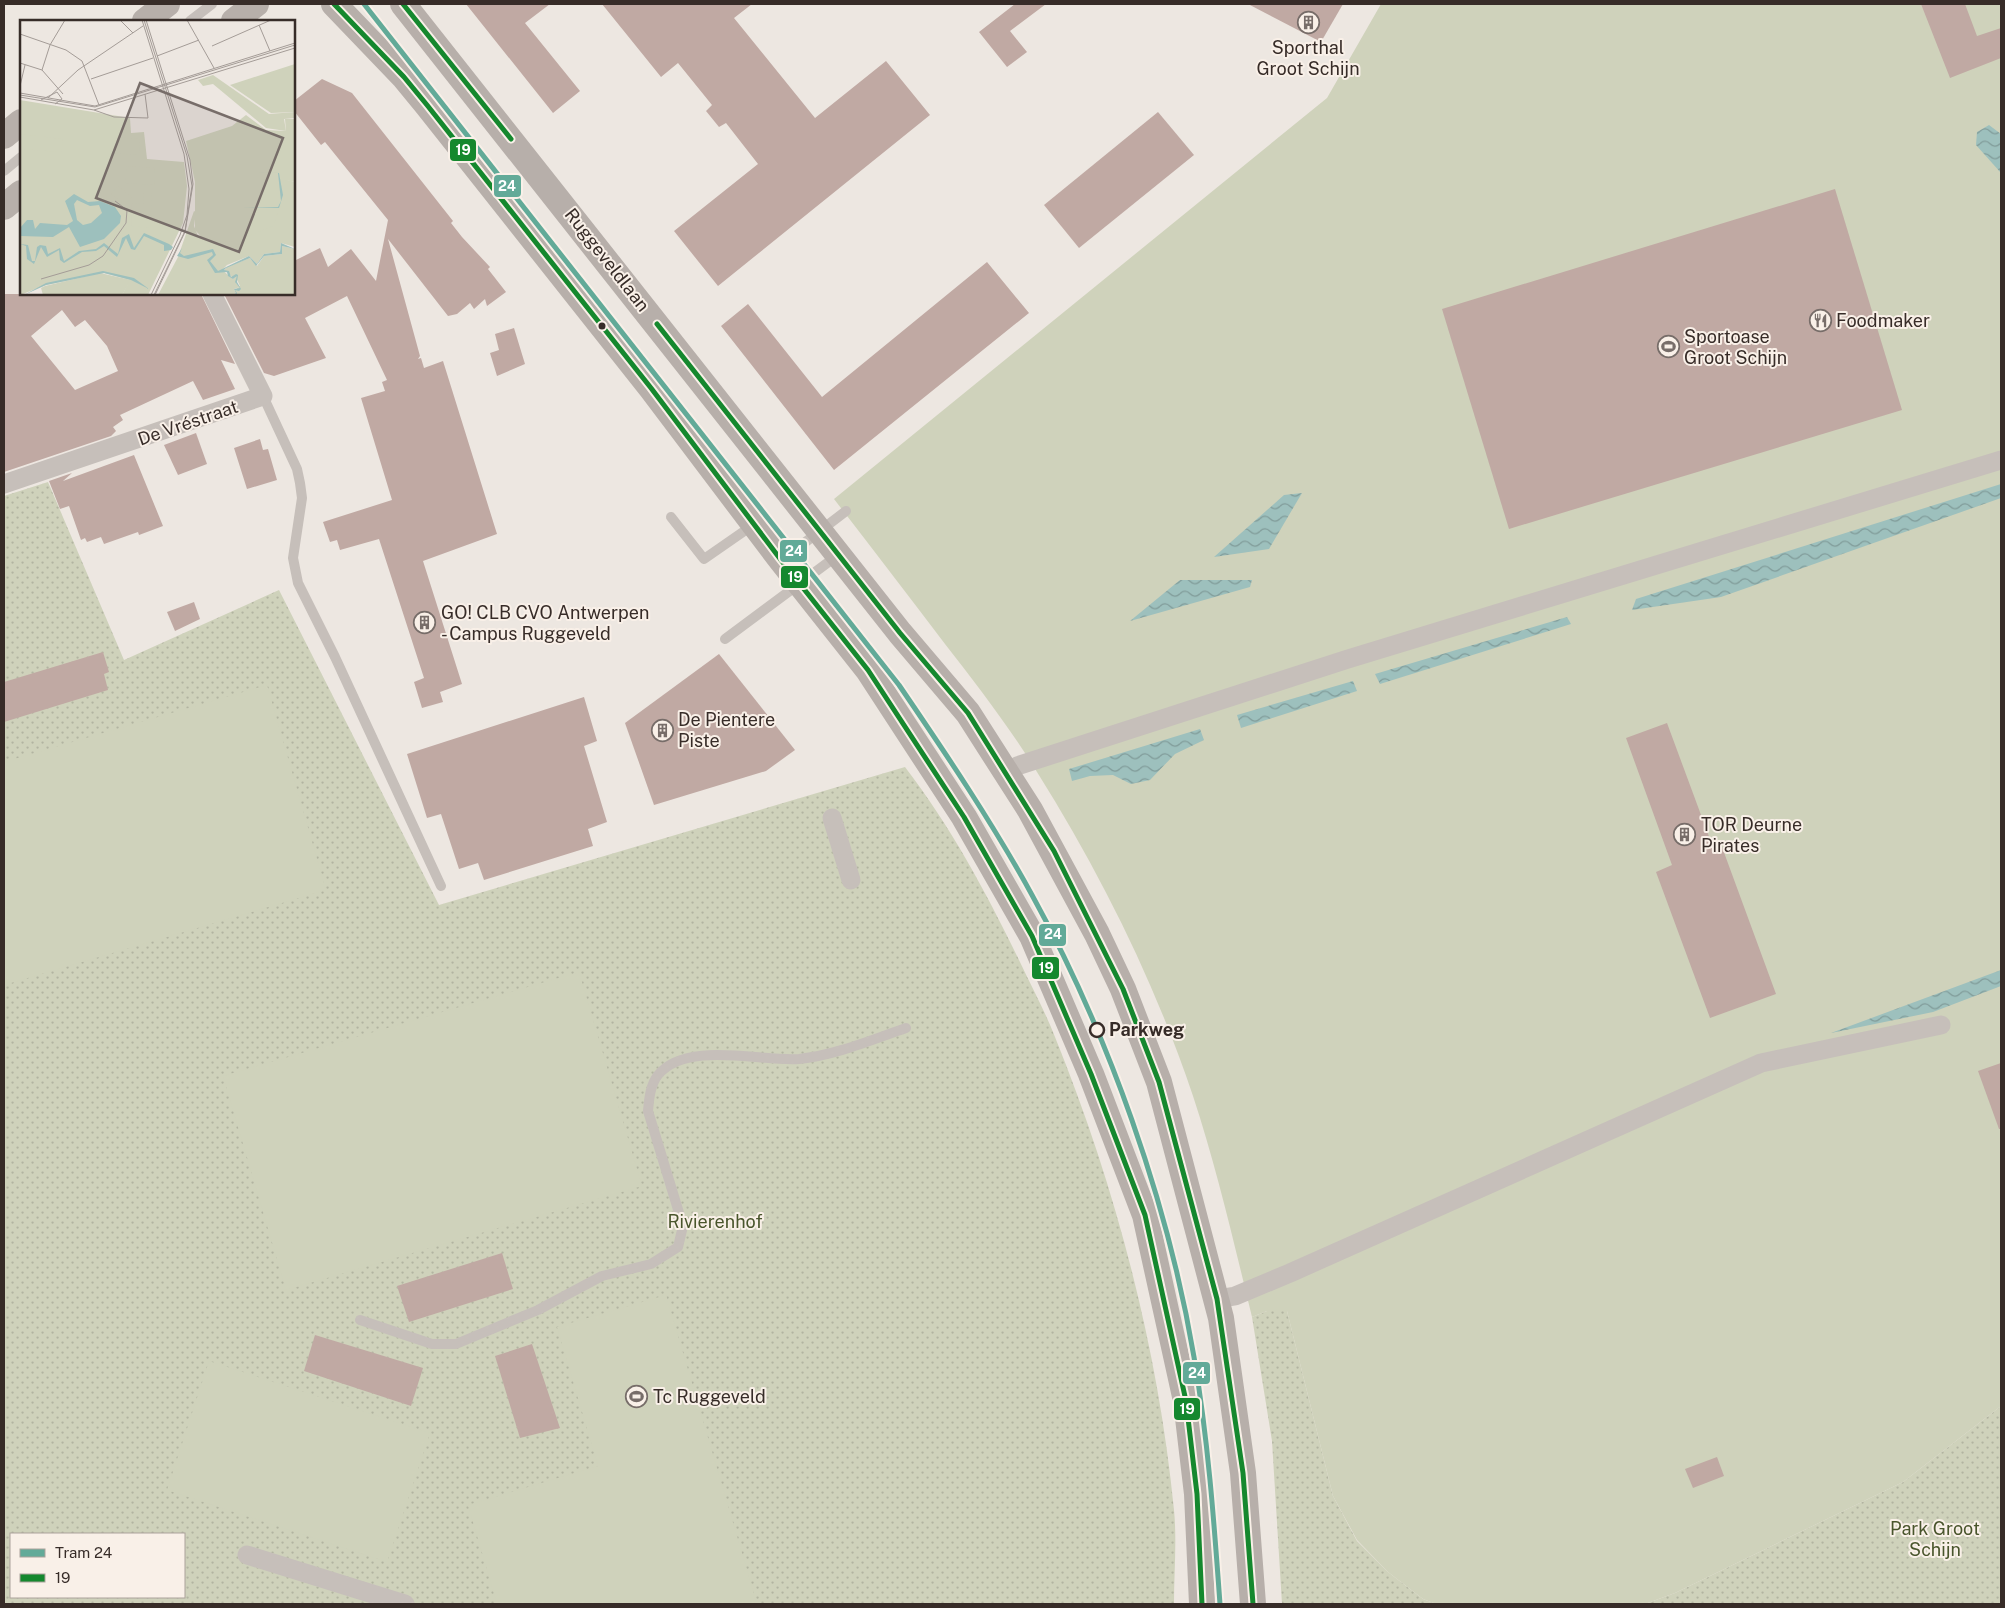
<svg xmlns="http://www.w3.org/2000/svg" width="2005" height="1608" font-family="'Public Sans',sans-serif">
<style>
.park{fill:url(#park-dots);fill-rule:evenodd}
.pitch{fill:#cfd2bb}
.water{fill:url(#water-waves)}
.building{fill:#c0a9a3;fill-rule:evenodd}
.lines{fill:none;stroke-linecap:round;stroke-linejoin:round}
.lane{stroke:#c6bfba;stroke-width:10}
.street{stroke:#c6bfba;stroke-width:19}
.secondary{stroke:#b7afaa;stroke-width:26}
.bus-1-casing{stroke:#f9f0e8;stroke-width:9}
.bus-1{stroke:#15882e;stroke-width:5}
.tram-1-casing{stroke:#f9f0e8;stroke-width:9}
.tram-1{stroke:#62aa98;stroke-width:5}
.bus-dot{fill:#372c28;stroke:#f9f0e8;stroke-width:2}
.stop-dot{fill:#f9f0e8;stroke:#372c28;stroke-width:2.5}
.labels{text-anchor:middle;stroke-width:4;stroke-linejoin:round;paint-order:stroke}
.poi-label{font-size:18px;fill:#372c28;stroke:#f9f0e8;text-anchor:start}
.street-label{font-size:18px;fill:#372c28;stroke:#f9f0e8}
.stop-label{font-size:18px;font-weight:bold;fill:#372c28;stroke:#f9f0e8;text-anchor:start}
.park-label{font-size:18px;fill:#49552c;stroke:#f9f0e8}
.inset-road{fill:none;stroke:#a49c97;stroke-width:1}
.view{fill:#776d69;fill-opacity:0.15;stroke:#776d69;stroke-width:2.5}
.inset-edge{fill:none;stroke:#372c28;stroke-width:2.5}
.line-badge{stroke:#f9f0e8;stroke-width:2}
.badge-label{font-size:14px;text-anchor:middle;font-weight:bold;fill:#fff}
</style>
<defs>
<pattern id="park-dots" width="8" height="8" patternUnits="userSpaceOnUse" patternTransform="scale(1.25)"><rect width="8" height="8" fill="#cfd2bb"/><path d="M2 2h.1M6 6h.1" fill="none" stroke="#b2b4a1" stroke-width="1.8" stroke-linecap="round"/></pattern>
<pattern id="water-waves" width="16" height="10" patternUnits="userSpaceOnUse" patternTransform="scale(1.25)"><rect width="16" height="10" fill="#9dc0bd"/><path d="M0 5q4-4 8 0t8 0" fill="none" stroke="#819c9a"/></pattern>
</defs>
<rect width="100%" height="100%" fill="#ede7e1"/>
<!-- park -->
<g class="park">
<path d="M 48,482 L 124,660 L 279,590 L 439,905 L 905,767 C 951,827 986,892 1019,960 C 1031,986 1045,1011 1055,1037 C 1116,1188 1158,1348 1174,1510 C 1177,1541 1174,1573 1174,1604 L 4,1604 L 4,496 ZM 11,1534 L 184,1534 L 184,1597 L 11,1597 Z"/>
<polygon points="1267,1311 1287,1311 1333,1496 1357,1541 1388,1572 1423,1599 1436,1604 1282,1604 1272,1441 1252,1317"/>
<polygon points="2001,1406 2001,1604 1645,1604 1675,1593 1903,1482"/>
</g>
<!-- pitch -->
<g class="pitch">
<path d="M 1381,4 L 2001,4 L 2001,1406 L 1903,1482 L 1675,1593 L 1645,1604 L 1436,1604 L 1423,1599 L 1388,1572 L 1357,1540 L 1333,1496 L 1287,1311 L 1267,1311 L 1252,1317 C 1234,1243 1217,1169 1193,1096 C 1155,983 1101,874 1037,772 C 1010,728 977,685 945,644 C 908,595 871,547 834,499 L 1327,98 Z"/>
<polygon points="267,685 326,890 4,985 4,762"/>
<polygon points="579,972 642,1186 286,1290 223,1076"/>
<polygon points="666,1295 757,1604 497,1604 468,1505 598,1466 557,1327"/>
<polygon points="209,1361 430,1433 387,1562 167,1490"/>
</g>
<!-- water -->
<g class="water">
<polygon points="1989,125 2001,134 2001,173 1976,145 1977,132"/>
<polygon points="2001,484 2001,498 1721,597 1632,610 1636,599"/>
<polygon points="1302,493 1269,549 1214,557 1284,495"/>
<polygon points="1180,580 1252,580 1250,587 1130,621"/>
<polygon points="1567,617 1571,624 1380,684 1375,674"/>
<polygon points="1353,681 1357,691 1241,728 1237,715"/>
<polygon points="1200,729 1204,740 1175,754 1150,780 1131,784 1113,775 1090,776 1072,781 1069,769"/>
<polygon points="2001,970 2001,986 1933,1012 1831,1033"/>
</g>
<!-- building -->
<g class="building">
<polygon points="466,4 550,4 525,23 580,91 553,113"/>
<polygon points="602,4 752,4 734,18 815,118 886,61 930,115 718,286 674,231 758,164 726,123 719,127 706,111 712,105 678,63 661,77"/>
<polygon points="1015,4 1046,4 1010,31 1027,52 1007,67 979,32"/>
<polygon points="1248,4 1343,4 1321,42"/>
<polygon points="1921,4 1965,4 1977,36 2001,28 2001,58 1950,78"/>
<polygon points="322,79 352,93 453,221 451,223 462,237 490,267 488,269 506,292 487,306 485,299 474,309 470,303 457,314 448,316 388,239 420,356 418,359 421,358 424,368 443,361 497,534 423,561 462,684 440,692 443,702 422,708 414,682 424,678 379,539 340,550 337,540 330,542 323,522 392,500 361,398 385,391 382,382 387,380 347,296 305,318 326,358 274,376 264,373 224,294 294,294 294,261 320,248 328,267 351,249 376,281 388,220 325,142 321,145 294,111 294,101"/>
<polygon points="1158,112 1194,155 1079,248 1044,205"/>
<polygon points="1835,189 1902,410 1509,529 1442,309"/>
<polygon points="987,262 1029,313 834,470 721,326 748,304 822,397"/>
<path d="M 4,294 L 201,294 L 235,364 L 221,360 L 235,389 L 203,400 L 193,381 L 120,415 L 123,420 L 113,427 L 116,431 L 111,436 L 4,472 ZM 62,310 L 75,327 L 85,320 L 107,346 L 118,371 L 75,390 L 31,336 Z"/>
<polygon points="514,328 525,364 497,376 490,353 499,350 495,334"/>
<polygon points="196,433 207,464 178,475 164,445"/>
<polygon points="260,439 263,450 268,449 277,480 247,489 234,448"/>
<polygon points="134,455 163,526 139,535 138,532 104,544 101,537 87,542 85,538 81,540 69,506 60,509 49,481 72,473 63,481"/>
<polygon points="194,602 200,619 175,631 167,612"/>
<polygon points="103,652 109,672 104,674 108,690 4,722 4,682"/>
<polygon points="719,654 795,750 766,771 654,805 625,723"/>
<polygon points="584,697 597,741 584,746 607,822 588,829 593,846 484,880 478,863 459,869 441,814 427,818 407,754"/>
<polygon points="1667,723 1714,850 1722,847 1776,994 1710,1018 1656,872 1672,865 1626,738"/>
<polygon points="2001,1063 2001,1129 1999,1129 1978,1071"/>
<polygon points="502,1253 513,1289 409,1322 397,1286"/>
<polygon points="315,1335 423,1368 411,1406 304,1371"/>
<polygon points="532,1344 560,1428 520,1438 495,1356"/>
<polygon points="1717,1457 1724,1476 1693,1488 1685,1469"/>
</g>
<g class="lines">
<!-- lane -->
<g class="lane">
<polyline points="190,21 212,4"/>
<polyline points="4,171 21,157"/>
<polyline points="263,396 297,469 300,483 302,498 293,558 298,583 335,657 441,886"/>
<polyline points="671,517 704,559 753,525"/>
<polyline points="782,560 846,511"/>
<polyline points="725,639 838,555"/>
<path d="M 360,1320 L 432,1344 L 456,1344 L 538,1310 L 602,1276 L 651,1264 L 678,1247 L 683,1226 L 648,1111 C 649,1100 650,1085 658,1075 C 687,1040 761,1062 799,1059 C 836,1055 871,1040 906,1028"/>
</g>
<!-- street -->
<g class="street">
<polyline points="4,484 263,396 212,294"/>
<polyline points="1017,766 1348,659 2001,460"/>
<polyline points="832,818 851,880"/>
<polyline points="1217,1299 1235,1296 1290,1273 1761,1063 1941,1025"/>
<polyline points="247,1555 405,1604"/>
</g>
<!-- secondary -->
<g class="secondary">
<polyline points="334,4 404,77 427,105 651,388 781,560 868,670 964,817 1032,936 1091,1074 1145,1215 1186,1401 1197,1494 1202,1604"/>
<polyline points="403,4 900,633 968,713 1030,810 1097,934 1123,989 1159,1082 1221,1318 1243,1473 1253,1604"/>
<polyline points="145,21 167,4"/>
<polyline points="234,21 256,4"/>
<polyline points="4,136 21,122"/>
<polyline points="4,207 21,193"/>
</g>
<defs>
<g id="bus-1">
<polyline points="334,4 404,77 427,105 651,388 781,560 868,670 964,817 1032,936 1091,1074 1145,1215 1186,1401 1197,1494 1202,1604"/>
<polyline points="403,4 511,139"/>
<polyline points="657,324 900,633 968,713 1054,851 1123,989 1159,1082 1217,1299 1243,1473 1253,1604"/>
</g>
</defs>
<!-- bus-1 casing -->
<use href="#bus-1" class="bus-1-casing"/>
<!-- bus-1 -->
<use href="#bus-1" class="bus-1"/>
<defs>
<path id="tram-1" d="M 364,4 L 899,685 C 946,754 992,822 1032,895 C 1108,1033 1168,1202 1194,1357 C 1208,1439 1214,1521 1220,1604"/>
</defs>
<!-- tram-1 casing -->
<use href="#tram-1" class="tram-1-casing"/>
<!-- tram-1 -->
<use href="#tram-1" class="tram-1"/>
</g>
<!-- icons -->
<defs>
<symbol id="building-ring" viewBox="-11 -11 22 22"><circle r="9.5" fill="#f9f0e8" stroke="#776d69" stroke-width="1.5"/><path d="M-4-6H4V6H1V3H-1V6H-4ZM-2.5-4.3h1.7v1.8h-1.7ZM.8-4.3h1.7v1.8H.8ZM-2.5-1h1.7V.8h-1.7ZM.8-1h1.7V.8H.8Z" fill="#776d69"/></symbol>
<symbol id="restaurant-ring" viewBox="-11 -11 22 22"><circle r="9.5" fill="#f9f0e8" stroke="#776d69" stroke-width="1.5"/><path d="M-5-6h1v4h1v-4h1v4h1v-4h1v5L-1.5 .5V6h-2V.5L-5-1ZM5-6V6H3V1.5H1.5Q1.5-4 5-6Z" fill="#776d69"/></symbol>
<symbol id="stadium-ring" viewBox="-11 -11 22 22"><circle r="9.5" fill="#f9f0e8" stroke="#776d69" stroke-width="1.5"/><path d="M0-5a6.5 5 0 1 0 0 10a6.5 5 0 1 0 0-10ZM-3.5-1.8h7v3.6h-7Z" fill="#776d69"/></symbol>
</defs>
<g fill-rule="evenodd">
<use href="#building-ring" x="1296" y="10" width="25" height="25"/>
<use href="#restaurant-ring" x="1808" y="308" width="25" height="25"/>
<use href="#stadium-ring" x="1656" y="334" width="25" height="25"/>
<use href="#building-ring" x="412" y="610" width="25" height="25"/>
<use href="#building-ring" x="650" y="718" width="25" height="25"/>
<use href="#building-ring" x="1672" y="822" width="25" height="25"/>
<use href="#stadium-ring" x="624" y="1384" width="25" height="25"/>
</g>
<!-- markers -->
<circle class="bus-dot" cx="602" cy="326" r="4.5"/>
<circle class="stop-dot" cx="1097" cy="1030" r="7"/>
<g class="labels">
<!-- poi labels -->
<g class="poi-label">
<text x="1308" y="54" text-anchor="middle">Sporthal<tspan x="1308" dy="21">Groot Schijn</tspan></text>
<text x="1836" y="327">Foodmaker</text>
<text x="1684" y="343">Sportoase<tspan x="1684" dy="21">Groot Schijn</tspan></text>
<text x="441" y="619">GO! CLB CVO Antwerpen<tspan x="441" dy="21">- Campus Ruggeveld</tspan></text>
<text x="678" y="726">De Pientere<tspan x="678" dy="21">Piste</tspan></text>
<text x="1701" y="831">TOR Deurne<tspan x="1701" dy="21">Pirates</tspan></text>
<text x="653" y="1403">Tc Ruggeveld</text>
</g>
<!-- street labels -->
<g class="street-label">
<text transform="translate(607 260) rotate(52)" y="6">Ruggeveldlaan</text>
<text transform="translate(188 423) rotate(-19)" y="6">De Vréstraat</text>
</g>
<!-- stop labels -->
<g class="stop-label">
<text x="1109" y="1036">Parkweg</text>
</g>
<!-- park labels -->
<g class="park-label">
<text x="715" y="1228">Rivierenhof</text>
<text x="1935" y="1535">Park Groot<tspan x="1935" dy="21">Schijn</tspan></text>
</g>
</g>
<!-- overview -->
<g transform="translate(20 20)">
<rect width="275" height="275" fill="#ede7e1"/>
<path d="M 80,253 L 111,260 L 102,275 L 23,275 L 21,268 L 25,266 Z" fill="#cfd2bb"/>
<path d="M 262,226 L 275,229 L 275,275 L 216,275 L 215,270 L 220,266 L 215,255 L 212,257 L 204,250 L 207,247 L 230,238 L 237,246 L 244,236 L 262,234 Z" fill="#cfd2bb"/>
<path d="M 275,44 L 275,92 L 251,93 L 210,65 Z" fill="#cfd2bb"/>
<path d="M 193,55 L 249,94 L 275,92 L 275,98 L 264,99 L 266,111 L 246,108 L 193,64 L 183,66 L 178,60 ZM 0,80 L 110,98 L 111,113 L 124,112 L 127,139 L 164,142 L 167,166 L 163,203 L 128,275 L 102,275 L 110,260 L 84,253 L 26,265 L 0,275 ZM 260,158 L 275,162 L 275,227 L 261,223 L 260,232 L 244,234 L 237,244 L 229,236 L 207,245 L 202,250 L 213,259 L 217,256 L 216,263 L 220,267 L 214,269 L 216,273 L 213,275 L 138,275 L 158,237 L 174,191 L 176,192 L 174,206 L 178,216 L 190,222 Z" fill="#cfd2bb"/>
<path d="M 0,114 L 43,119 L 41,132 L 0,129 Z" fill="#cfd2bb"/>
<path d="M 226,95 L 246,110 L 266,111 L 265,99 L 275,99 L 275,162 L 260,159 L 264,175 L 253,206 L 216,221 L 186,222 L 175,210 L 175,162 L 166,121 L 212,106 ZM 93,117 L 120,119 L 119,135 L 92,133 ZM 107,146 L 135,148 L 134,165 L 105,163 ZM 98,166 L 112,177 L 105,185 L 91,174 ZM 124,173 L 132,173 L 130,208 L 111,206 L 112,183 L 123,184 Z" fill="#cfd2bb"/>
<path d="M 220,151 L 259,153 L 263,175 L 259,188 L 223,187 L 258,187 L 261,181 L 258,153 ZM 54,174 L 68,182 L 80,181 L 95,187 L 101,196 L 100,203 L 84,219 L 60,227 L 49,207 L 33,217 L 0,216 L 0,208 L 7,200 L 13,200 L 15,209 L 20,203 L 47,205 L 53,201 L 45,181 ZM 57,180 L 70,186 L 79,185 L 82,193 L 71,203 L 63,205 L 57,200 L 54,184 ZM 124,213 L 149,224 L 153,227 L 151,230 L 144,231 L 144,225 L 124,216 L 115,230 L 111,229 L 106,218 L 97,237 L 84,226 L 76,231 L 62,232 L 44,243 L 40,240 L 39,230 L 27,237 L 21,227 L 14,244 L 7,239 L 6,226 L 0,224 L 8,225 L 12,241 L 15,241 L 17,227 L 20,225 L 26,226 L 28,234 L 40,228 L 44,241 L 59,231 L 76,229 L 84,223 L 98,234 L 102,218 L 109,214 L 114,228 ZM 261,223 L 275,229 L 262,226 L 262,234 L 244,236 L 236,246 L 230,238 L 206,248 L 204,250 L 209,251 L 211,257 L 216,254 L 218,255 L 217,262 L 221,269 L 219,271 L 215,270 L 217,273 L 216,275 L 213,275 L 216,273 L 214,269 L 220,268 L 215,262 L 217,256 L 213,259 L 208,256 L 207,252 L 195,253 L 187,240 L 193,235 L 192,232 L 168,239 L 157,236 L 162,228 L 160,233 L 164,236 L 193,229 L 196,235 L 190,241 L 198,251 L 229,236 L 237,244 L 244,234 L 260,232 ZM 83,251 L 114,258 L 129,269 L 111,260 L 84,253 L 26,265 L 4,275 L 26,263 Z" fill="#9dc0bd" fill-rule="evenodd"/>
<path class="inset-road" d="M 100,0 L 113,13M 122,0 L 164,134 L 169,169 L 167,195 L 160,215 L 131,275M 124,0 L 167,136 L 172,166 L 165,211 L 134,275M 126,0 L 170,140 L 173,164 L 165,212 L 135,275M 167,0 L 194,48M 239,5 L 250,31M 0,14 L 46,30 L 62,41 L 79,85M 192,26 L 251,0M 137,36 L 179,20M 0,43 L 22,50 L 43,74M 22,50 L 30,25 L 45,0M 71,59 L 133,38M 0,66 L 5,45M 0,73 L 75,86 L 275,23M 0,75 L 75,87 L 275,25M 0,77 L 74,90 L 275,28M 28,78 L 58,50 L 123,6M 21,80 L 37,72 L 42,79 L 35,84M 74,90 L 94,97 L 128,98 L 125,74M 21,259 L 69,245 L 83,236 L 106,203 L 107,190 L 95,181"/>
<path class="view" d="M 120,63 L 263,118 L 219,232 L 76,178 Z"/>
<rect width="275" height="275" class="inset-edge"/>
</g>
<g class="line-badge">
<rect x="449" y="138" width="28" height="24" rx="5" fill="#15882e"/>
<rect x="493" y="174" width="29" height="24" rx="5" fill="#62aa98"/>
<rect x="779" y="539" width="29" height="24" rx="5" fill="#62aa98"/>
<rect x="780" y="565" width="29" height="24" rx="5" fill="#15882e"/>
<rect x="1038" y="923" width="29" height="24" rx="5" fill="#62aa98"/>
<rect x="1031" y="956" width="29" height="24" rx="5" fill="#15882e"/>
<rect x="1182" y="1361" width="29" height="24" rx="5" fill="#62aa98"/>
<rect x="1173" y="1397" width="28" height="24" rx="5" fill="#15882e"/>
</g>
<g class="badge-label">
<text x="463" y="155">19</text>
<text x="507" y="191">24</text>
<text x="794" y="556">24</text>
<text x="795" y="582">19</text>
<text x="1053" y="939">24</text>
<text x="1046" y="973">19</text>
<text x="1197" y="1378">24</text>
<text x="1187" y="1414">19</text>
</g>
<!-- border -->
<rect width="2005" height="1608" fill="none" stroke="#372c28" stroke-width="10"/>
<!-- legend -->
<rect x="10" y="1533" width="175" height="65" fill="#f9f0e8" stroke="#aba29b"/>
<rect x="20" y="1549" width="25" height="8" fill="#62aa98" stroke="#aba29b"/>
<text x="55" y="1558" font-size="15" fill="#372c28">Tram 24</text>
<rect x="20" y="1574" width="25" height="8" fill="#15882e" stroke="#aba29b"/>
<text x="55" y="1583" font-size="15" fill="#372c28">19</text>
</svg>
